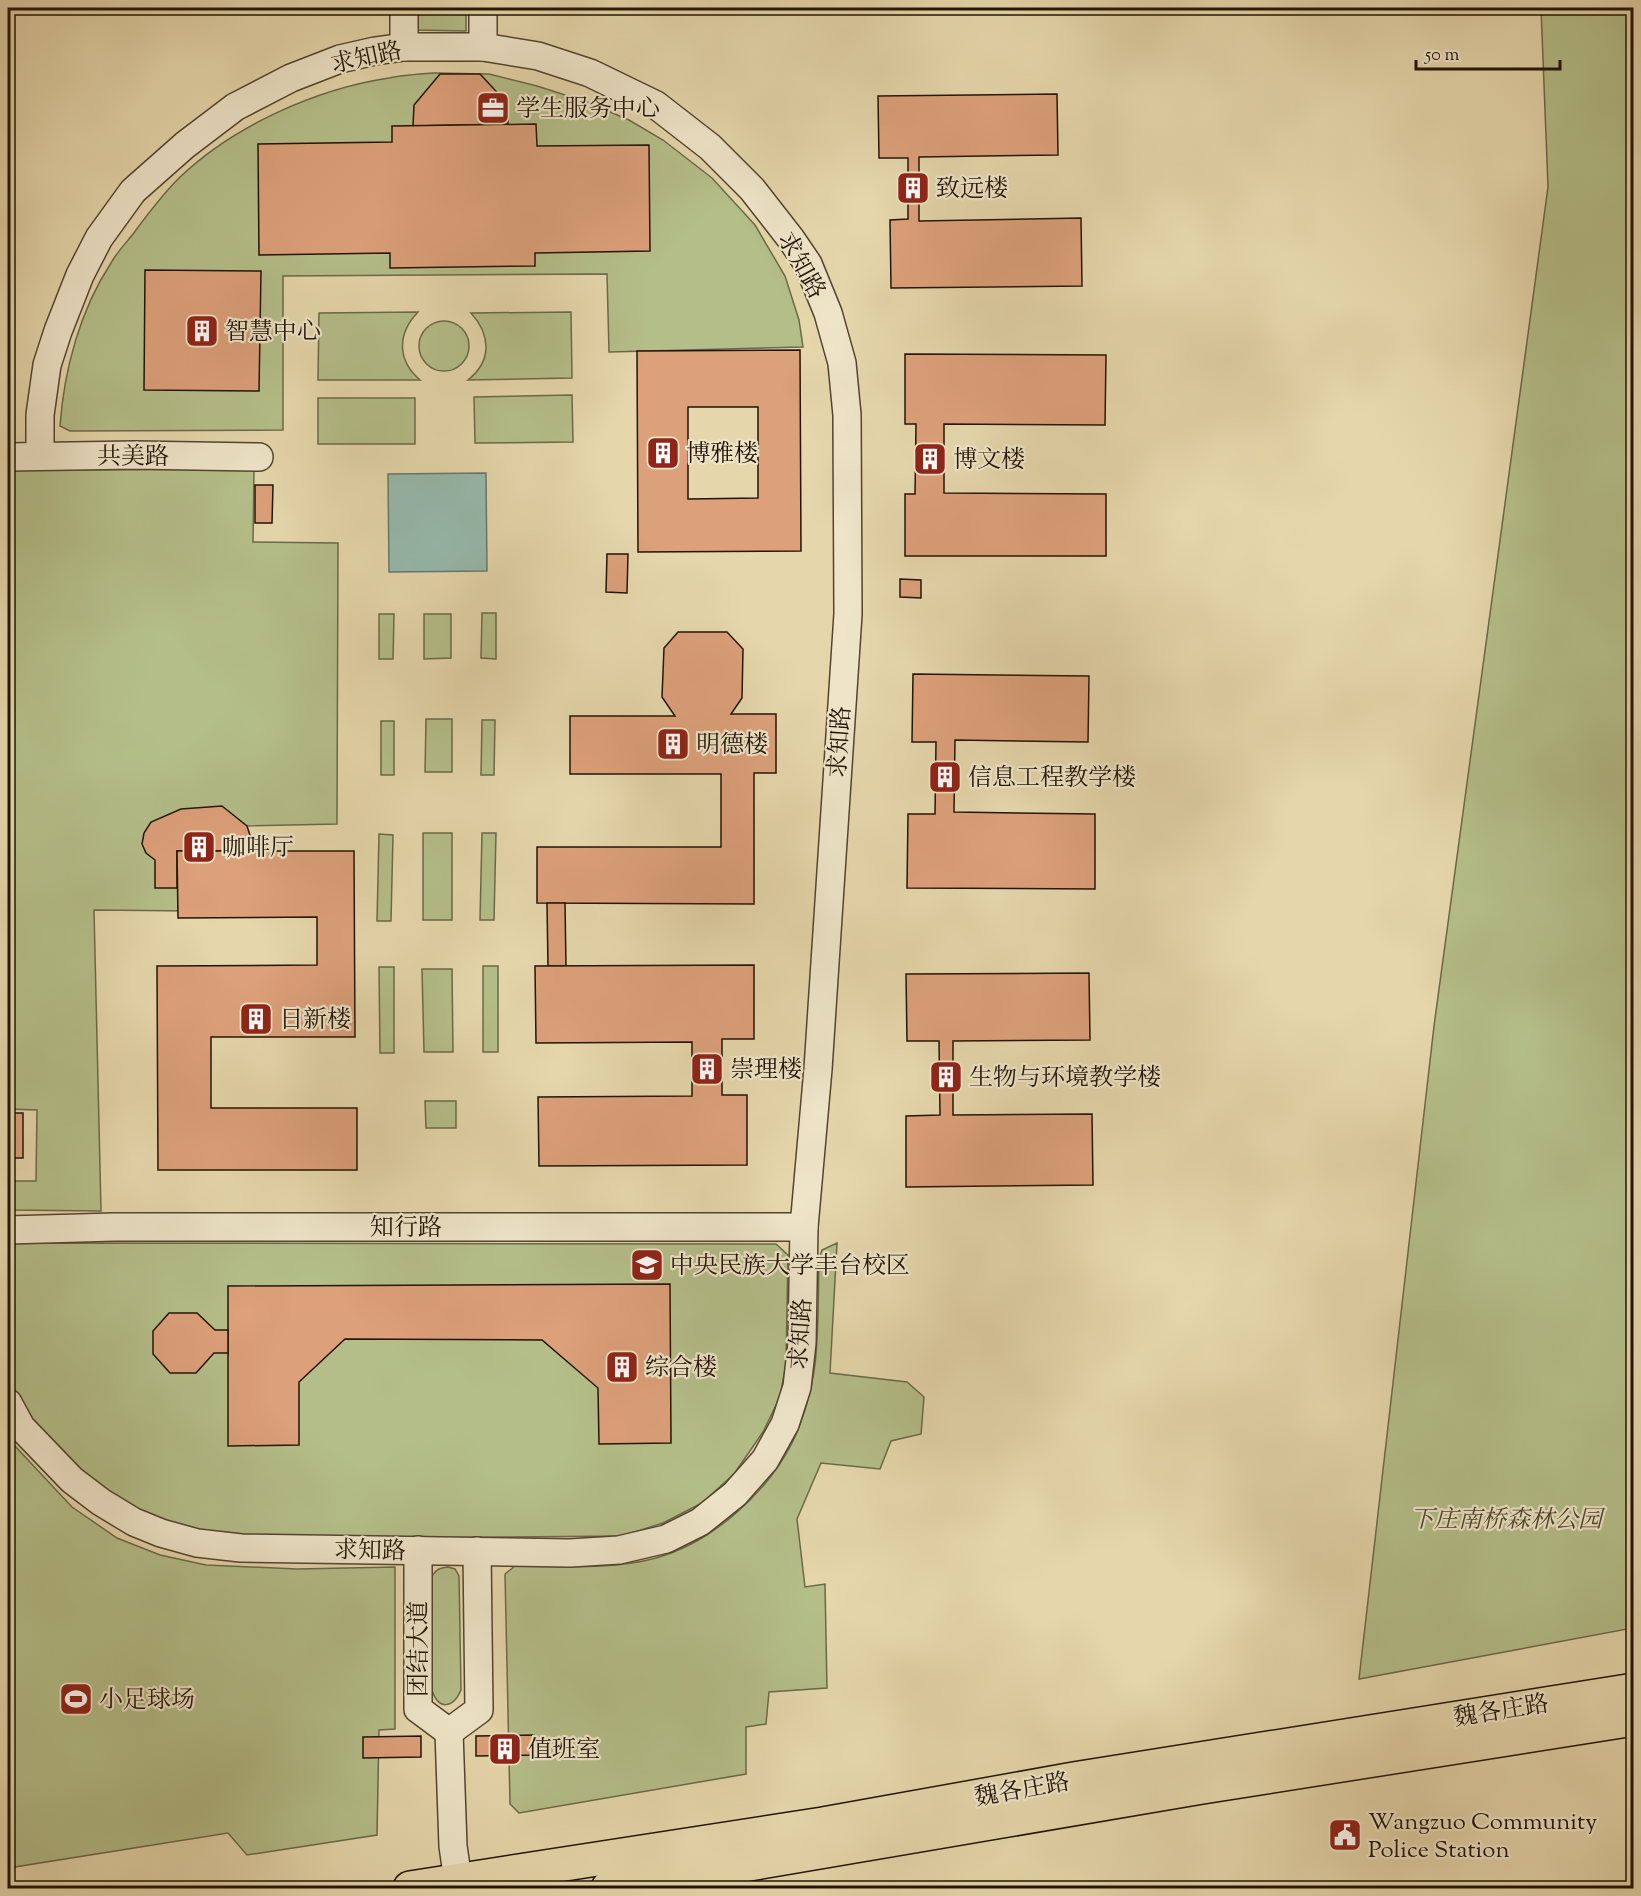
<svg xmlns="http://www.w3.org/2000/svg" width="1641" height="1896" font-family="'Sorts Mill Goudy','Noto Serif SC',serif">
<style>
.green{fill:#b4be89;stroke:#6b6948;stroke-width:1.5}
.water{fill:#96b9ac;stroke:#68776a;stroke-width:1.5}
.building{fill:#dca07a;stroke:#221406;stroke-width:1.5;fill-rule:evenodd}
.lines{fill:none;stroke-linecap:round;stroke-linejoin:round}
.minor-casing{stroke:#53442f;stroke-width:30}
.major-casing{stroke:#221406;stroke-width:36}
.minor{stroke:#eee4c8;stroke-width:27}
.major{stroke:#e5d6ab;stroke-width:33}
.labels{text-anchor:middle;stroke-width:4.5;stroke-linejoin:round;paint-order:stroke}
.street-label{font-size:24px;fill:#221406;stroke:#eee4c8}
.poi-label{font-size:24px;fill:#221406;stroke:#eee4c8;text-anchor:start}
.park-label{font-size:24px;font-style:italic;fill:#4e472d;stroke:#eee4c8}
</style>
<rect width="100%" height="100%" fill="#e5d6ab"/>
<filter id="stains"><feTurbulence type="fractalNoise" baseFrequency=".00333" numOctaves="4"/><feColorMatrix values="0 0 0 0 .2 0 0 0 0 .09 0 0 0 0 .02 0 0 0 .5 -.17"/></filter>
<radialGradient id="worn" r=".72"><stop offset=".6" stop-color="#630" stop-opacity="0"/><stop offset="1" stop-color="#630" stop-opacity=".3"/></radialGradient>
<!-- green -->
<g class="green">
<polygon points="415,8 466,8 466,31 415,30"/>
<polygon points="1541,8 1633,8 1633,1628 1359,1679 1434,1026 1548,187"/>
<path d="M 435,73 L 489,74 L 537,86 L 587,102 L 629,120 L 663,140 L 712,178 L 755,225 L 785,276 L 799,320 L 803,347 L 609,352 L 607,274 L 283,276 L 283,430 L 70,431 L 60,426 C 64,370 80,310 111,263 C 117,252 126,243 133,234 C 147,215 162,195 179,178 C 233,126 316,89 389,78 C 404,75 420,74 435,73 Z"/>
<path d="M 418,312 C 397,334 397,360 420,380 L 318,380 L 319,313 Z"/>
<path d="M 571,312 L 572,378 L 468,380 C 492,361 491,335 471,313 Z"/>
<circle cx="444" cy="346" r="25"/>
<polygon points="572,395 573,442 475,443 474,397"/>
<rect x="318" y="398" width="97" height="46"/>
<polygon points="254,469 253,542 338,543 337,824 194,827 193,911 94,910 101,1211 8,1210 8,1181 36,1181 37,1110 8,1109 8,470"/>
<polygon points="482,613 496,613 496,659 481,658"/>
<polygon points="379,614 394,614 393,659 379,659"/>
<polygon points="424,614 451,614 451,658 424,659"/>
<polygon points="426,719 452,719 452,772 425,772"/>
<polygon points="482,720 495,720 494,775 481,775"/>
<rect x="381" y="721" width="13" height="54"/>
<rect x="423" y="833" width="29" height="87"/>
<polygon points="482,833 496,833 494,920 480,920"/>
<polygon points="379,834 393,835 391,921 377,921"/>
<rect x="483" y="966" width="15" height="86"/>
<polygon points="379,967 394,967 394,1053 380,1053"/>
<polygon points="422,969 452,969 453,1052 424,1052"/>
<polygon points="425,1101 456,1101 456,1128 426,1128"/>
<polygon points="8,1243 776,1244 788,1255 786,1364 780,1397 763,1432 734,1474 702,1503 663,1523 622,1536 199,1540 134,1516 46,1440 21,1403 8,1376"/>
<path d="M 837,1243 L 830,1373 L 907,1382 L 924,1397 L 921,1434 L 891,1441 L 880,1469 L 821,1463 L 797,1519 L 805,1587 L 825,1584 L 827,1688 L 769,1692 L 766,1724 L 746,1727 L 746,1774 L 519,1813 L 510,1804 L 505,1574 L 515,1566 C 560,1566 613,1570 656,1558 C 711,1543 767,1493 792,1443 C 803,1421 812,1389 815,1364 C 819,1330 818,1294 819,1259 L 822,1250 Z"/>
<polygon points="8,1435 15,1446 72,1507 117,1538 160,1555 206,1565 297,1569 395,1567 395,1729 379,1730 377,1835 247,1855 228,1833 8,1868"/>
<path d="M 448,1567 L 455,1569 L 459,1576 L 461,1690 C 453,1709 438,1710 432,1690 L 432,1576 C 436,1569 440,1568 448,1567 Z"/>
</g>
<!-- water -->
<polygon class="water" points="486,473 487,571 389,572 388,474"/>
<!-- building -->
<g class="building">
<polygon points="440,74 480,74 507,103 508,124 413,126 414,105"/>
<polygon points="1057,94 1058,155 919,157 919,221 1081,218 1082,286 891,288 890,220 908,219 908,158 879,158 878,96"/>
<polygon points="536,124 537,146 649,145 650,251 535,253 535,266 390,268 390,253 259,255 258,144 392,142 392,126"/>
<polygon points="145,270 261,271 259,391 144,390"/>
<path d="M 800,350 L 801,551 L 638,552 L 637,351 ZM 688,407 L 758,407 L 758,498 L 688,499 Z"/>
<polygon points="905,354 1106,355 1105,425 944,424 944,493 1106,494 1106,556 905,556 905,494 915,494 916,424 905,424"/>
<polygon points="255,485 273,485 272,523 255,523"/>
<polygon points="607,554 628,554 627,593 606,592"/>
<polygon points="900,579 921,580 921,598 900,597"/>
<polygon points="678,632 727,632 743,649 742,698 731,714 776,714 776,773 754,773 754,904 537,903 537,847 721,847 721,774 570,774 570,716 675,716 662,697 664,648"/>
<polygon points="913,674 1089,676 1088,742 955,740 954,812 1095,814 1095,889 907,888 908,814 935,814 936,742 912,742"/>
<polygon points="222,806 247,826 255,851 177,851 177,888 155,888 155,860 146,853 142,844 144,833 151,822 181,809"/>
<polygon points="177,851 354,851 355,1037 211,1037 211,1108 357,1108 357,1170 158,1170 157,966 317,965 317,917 178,918"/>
<polygon points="547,903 565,903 566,966 548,966"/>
<polygon points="754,965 754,1039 722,1039 722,1095 747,1095 747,1165 539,1166 538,1097 692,1096 692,1042 536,1043 535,966"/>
<polygon points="1089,973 1090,1040 953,1041 953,1115 1092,1114 1093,1185 906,1187 906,1116 940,1115 939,1041 907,1041 906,974"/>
<rect x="8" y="1113" width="15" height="45"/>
<polygon points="670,1284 671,1443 599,1444 598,1388 542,1340 345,1339 299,1382 299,1445 228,1446 228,1286"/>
<polygon points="169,1313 197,1313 215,1330 228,1330 228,1353 214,1353 196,1373 170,1373 153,1354 153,1331"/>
<polygon points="534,1735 534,1755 476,1756 476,1736"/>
<polygon points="421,1736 421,1757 363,1758 363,1737"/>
</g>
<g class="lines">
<defs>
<g id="minor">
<polyline points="404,8 404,47"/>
<polyline points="483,8 483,47"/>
<polyline points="8,457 135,455 259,457"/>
<polyline points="8,1230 114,1227 804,1227"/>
<polyline points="8,1403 21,1427 72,1480 101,1502 134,1522 161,1533 197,1543 241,1548 570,1553 619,1550 666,1539 700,1522 735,1494 765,1460 785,1424 797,1387 802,1343 804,1227 818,1069 848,614 847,415 842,363 828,313 808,264 791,239 752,189 710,147 656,105 590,73 538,56 483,47 404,47 375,51 340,59 291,78 235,107 185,145 133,191 99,238 80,275 58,331 47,365 40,415 40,456"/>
<polyline points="418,1550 418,1709 449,1732"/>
<polyline points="449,1732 479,1710 477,1551"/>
<polyline points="449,1732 453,1846 459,1888"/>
</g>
<g id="major">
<polyline points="410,1888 823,1824 1074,1779 1634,1690"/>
<polyline points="608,1888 1202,1787 1634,1719"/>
</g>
</defs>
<!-- minor casing -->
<use href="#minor" class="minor-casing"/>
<!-- major casing -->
<use href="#major" class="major-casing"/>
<!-- minor -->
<use href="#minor" class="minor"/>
<!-- major -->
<use href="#major" class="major"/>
</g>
<!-- icons -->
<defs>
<symbol id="office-square" viewBox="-11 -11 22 22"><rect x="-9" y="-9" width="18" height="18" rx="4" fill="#8f2418" stroke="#eee4c8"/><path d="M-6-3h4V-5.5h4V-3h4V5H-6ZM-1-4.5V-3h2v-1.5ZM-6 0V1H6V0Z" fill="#fff"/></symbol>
<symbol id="building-square" viewBox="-11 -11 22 22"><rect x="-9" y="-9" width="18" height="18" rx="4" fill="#8f2418" stroke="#eee4c8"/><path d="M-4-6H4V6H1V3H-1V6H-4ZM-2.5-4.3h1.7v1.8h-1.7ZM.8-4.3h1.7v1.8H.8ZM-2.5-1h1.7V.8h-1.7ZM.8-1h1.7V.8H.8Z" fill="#fff"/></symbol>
<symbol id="university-square" viewBox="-11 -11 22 22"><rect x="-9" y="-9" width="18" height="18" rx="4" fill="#8f2418" stroke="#eee4c8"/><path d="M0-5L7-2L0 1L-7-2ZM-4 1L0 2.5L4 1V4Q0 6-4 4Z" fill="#fff"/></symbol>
<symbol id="stadium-square" viewBox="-11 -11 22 22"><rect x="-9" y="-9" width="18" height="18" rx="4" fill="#8f2418" stroke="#eee4c8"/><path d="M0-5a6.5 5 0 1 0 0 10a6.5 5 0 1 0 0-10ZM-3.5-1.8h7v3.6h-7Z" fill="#fff"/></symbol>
<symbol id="civic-square" viewBox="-11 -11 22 22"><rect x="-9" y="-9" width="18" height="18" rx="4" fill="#8f2418" stroke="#eee4c8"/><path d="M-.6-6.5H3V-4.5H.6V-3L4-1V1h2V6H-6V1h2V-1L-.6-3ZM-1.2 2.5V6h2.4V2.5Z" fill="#fff"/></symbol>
</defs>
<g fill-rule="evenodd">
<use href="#office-square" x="474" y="89" width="38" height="38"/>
<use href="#building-square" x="894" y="169" width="38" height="38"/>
<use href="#building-square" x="183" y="312" width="38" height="38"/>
<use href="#building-square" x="644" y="434" width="38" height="38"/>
<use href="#building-square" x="911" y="440" width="38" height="38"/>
<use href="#building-square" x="654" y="725" width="38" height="38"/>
<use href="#building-square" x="926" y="758" width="38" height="38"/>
<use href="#building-square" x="180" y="828" width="38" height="38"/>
<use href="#building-square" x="237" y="1000" width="38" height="38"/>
<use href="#building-square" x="688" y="1050" width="38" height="38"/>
<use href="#building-square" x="927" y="1058" width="38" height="38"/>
<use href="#university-square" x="628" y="1246" width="38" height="38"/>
<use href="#building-square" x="603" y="1348" width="38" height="38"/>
<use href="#stadium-square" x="57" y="1680" width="38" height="38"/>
<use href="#building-square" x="486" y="1730" width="38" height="38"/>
<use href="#civic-square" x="1326" y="1816" width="38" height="38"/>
</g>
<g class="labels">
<!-- street labels -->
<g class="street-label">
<text transform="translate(366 57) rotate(-12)" y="8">求知路</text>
<text transform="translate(802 265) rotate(61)" y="8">求知路</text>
<text x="133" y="464">共美路</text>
<text transform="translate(839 742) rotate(-86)" y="8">求知路</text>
<text x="406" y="1235">知行路</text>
<text transform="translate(800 1334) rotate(-86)" y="8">求知路</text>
<text transform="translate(370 1550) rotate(1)" y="8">求知路</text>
<text transform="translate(418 1649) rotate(-90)" y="8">团结大道</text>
<text transform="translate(1501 1710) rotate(-9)" y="8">魏各庄路</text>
<text transform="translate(1022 1789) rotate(-10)" y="8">魏各庄路</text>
</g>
<!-- poi labels -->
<g class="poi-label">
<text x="516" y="116">学生服务中心</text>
<text x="936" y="196">致远楼</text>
<text x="225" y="339">智慧中心</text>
<text x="686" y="461">博雅楼</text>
<text x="953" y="467">博文楼</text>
<text x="696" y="752">明德楼</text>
<text x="968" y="785">信息工程教学楼</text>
<text x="222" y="855">咖啡厅</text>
<text x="279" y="1027">日新楼</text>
<text x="730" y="1077">崇理楼</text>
<text x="969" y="1085">生物与环境教学楼</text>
<text x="670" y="1273">中央民族大学丰台校区</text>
<text x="645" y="1375">综合楼</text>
<text x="99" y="1707">小足球场</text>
<text x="528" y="1757">值班室</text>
<text x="1368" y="1829">Wangzuo Community<tspan x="1368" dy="28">Police Station</tspan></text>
</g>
<!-- park labels -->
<g class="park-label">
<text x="1506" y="1527">下庄南桥森林公园</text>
</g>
</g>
<!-- margin -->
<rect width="1641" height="1896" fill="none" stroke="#e5d6ab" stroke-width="30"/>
<rect x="9" y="9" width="1623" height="1878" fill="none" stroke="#221406" stroke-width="3"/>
<rect x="15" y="15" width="1611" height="1866" fill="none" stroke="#221406" stroke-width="1.5"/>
<!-- scale -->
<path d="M1416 60v9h144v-9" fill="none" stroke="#221406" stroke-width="3"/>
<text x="1425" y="60" font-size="18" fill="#221406" stroke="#eee4c8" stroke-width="4.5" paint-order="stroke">50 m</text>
<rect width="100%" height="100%" filter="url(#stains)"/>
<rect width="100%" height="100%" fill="url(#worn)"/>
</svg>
